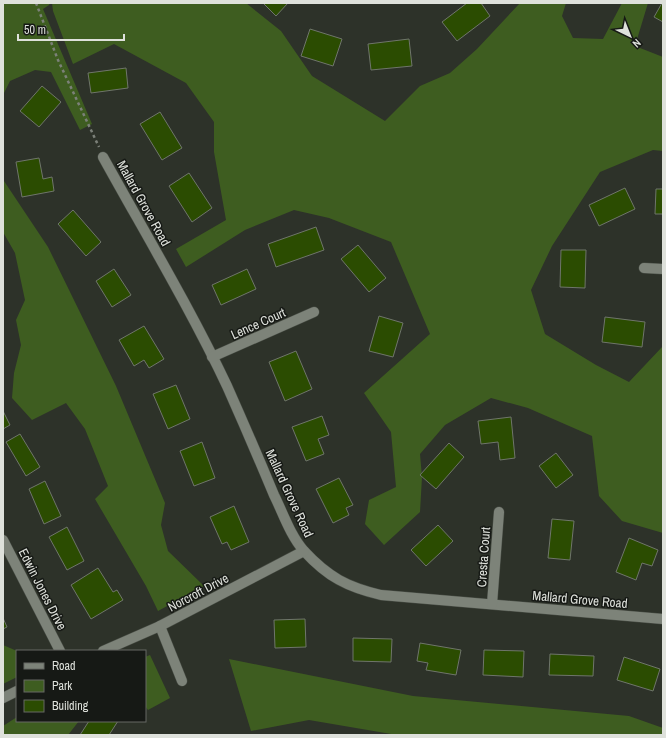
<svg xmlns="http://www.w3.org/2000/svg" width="666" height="738" font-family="'Archivo Narrow',sans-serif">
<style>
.green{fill:#3e5d20}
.building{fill:#2b4c01;stroke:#6f756b}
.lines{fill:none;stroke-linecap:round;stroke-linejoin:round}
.minor-casing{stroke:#494e46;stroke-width:11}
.path{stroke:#7c8179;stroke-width:2.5;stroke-dasharray:3 3;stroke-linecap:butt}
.minor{stroke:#7d8379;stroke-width:10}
.labels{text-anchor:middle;stroke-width:3;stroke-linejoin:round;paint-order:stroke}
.street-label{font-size:13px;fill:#dee1db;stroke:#161915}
</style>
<rect width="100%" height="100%" fill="#2d3229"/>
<!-- green -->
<g class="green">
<polygon points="3,3 50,3 49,5 43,9 92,124 80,130 51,72 35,70 10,81 3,95"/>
<polygon points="52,3 246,3 281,31 312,76 385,121 420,86 450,73 477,49 520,3 566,3 562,16 573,38 603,39 622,3 648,3 635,46 663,57 663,151 653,150 600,172 552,246 531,290 545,334 596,365 629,382 663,346 663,533 622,521 599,496 592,436 528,408 491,398 445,425 420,454 422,477 420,512 384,545 365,524 369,500 396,487 391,432 364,393 430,334 391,242 329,218 294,210 245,230 186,267 176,249 226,220 214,152 214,122 186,83 114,44 73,64 53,11"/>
<polygon points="3,175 4,181 48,247 116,386 165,503 161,525 168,551 204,586 158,611 146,586 95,499 108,486 85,429 66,403 32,420 12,398 14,373 21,345 16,320 25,300 15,253 3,232"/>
<polygon points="3,645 17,651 17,677 3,684"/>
<polygon points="150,655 170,698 148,710 145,706 145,657"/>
<polygon points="229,659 413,696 629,716 663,728 663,735 397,735 309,720 251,731"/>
<polygon points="17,717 17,721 79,721 68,735 3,735 3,726"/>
</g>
<!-- building -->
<g class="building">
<polygon points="263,3 288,3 276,16"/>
<polygon points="467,3 481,3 490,16 457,41 442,22"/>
<polygon points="662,3 663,3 663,22 654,17"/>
<polygon points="310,29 342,39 333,66 301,56"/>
<polygon points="409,39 412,66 371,70 368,44"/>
<polygon points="126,68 128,88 91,93 88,73"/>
<polygon points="42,86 61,102 39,127 20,111"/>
<polygon points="160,112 182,148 162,160 140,124"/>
<polygon points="39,158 43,179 52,177 54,191 22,197 16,162"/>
<polygon points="189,173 212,208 192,222 169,186"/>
<polygon points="625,188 635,209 599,226 589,205"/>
<polygon points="656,189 663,189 663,214 655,214"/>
<polygon points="73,210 101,242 86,256 58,224"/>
<polygon points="316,227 324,250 276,267 268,244"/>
<polygon points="358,245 386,278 369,292 341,259"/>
<polygon points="561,250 586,250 585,288 560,287"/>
<polygon points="114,269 131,295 112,307 96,281"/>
<polygon points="247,269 256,289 221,305 212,285"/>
<polygon points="379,316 403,323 393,357 369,351"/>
<polygon points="605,317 645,322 642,347 602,342"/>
<polygon points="144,326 164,359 149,368 144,360 134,366 119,340"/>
<polygon points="296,351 312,389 285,401 269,362"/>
<polygon points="176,385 190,419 168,429 153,394"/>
<polygon points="3,411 10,425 3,429"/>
<polygon points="322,416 329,435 318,439 324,454 306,461 292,427"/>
<polygon points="511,417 515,458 500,460 498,442 481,444 478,421"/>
<polygon points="20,434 40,467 26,476 6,442"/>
<polygon points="202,442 215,478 194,486 180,451"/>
<polygon points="449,443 464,457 436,489 420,475"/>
<polygon points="556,453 573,475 556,488 539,466"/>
<polygon points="339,478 353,505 346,508 349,515 333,523 316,489"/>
<polygon points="45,481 61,516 44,524 29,489"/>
<polygon points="234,506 249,542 231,550 227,542 222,544 210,517"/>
<polygon points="552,519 574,521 570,560 548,558"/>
<polygon points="438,525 453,541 426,566 411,550"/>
<polygon points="67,527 84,561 67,570 49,537"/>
<polygon points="629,538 658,550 652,566 642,563 636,580 616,572"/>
<polygon points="98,568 113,592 117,590 123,600 91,619 71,585"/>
<polygon points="3,618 7,627 3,629"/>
<polygon points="305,619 306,647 275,648 274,620"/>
<polygon points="353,638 392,639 391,662 353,661"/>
<polygon points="420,643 461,650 456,675 426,670 428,663 417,661"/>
<polygon points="484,650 524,651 523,677 483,675"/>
<polygon points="550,654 594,656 593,676 549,675"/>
<polygon points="624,657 660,669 653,691 617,680"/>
<polygon points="89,721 118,721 109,735 80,735"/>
</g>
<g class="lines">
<defs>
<g id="minor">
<path d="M 103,157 C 145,233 190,308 227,386 C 243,422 259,459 274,495 C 283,513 290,535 304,551 C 328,577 347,587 381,595 L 663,619"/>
<polyline points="644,268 663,269"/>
<polyline points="212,357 314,312"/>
<polyline points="3,540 60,651"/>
<polyline points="492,604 499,512"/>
<polyline points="160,626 182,681"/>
<polyline points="103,651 160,626 304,551"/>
<polyline points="3,698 17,691"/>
</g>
</defs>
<!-- minor casing -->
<use href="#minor" class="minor-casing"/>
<!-- path -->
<polyline class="path" points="36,3 58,60 99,147"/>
<!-- minor -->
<use href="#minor" class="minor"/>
</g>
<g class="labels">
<!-- street labels -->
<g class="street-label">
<text transform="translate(144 203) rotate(61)" y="5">Mallard Grove Road</text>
<text transform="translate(258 323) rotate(-24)" y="5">Lence Court</text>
<text transform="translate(290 493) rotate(65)" y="5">Mallard Grove Road</text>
<text transform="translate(483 557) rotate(-86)" y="5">Cresta Court</text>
<text transform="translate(43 589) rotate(63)" y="5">Edwin Jones Drive</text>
<text transform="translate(198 592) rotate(-28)" y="5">Norcroft Drive</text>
<text transform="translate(580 599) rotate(5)" y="5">Mallard Grove Road</text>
</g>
</g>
<!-- border -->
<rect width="666" height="738" fill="none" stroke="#dee1db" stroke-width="8"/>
<!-- legend -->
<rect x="16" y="650" width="130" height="72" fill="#161915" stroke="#666964"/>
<rect x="24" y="663" width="20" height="6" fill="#7d8379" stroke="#666964"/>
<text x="52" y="670" font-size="12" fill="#dee1db">Road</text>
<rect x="24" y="680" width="20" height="12" fill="#3e5d20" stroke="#666964"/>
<text x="52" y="690" font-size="12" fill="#dee1db">Park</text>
<rect x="24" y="700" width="20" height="12" fill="#2b4c01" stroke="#666964"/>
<text x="52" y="710" font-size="12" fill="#dee1db">Building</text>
<!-- north arrow -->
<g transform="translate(630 36) rotate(137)" stroke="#161915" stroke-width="3" paint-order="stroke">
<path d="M0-3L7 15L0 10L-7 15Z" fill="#dee1db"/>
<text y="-6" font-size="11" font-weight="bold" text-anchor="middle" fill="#dee1db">N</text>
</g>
<!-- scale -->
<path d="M18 34v6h106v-6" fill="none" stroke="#dee1db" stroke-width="2"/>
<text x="24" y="34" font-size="12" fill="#dee1db" stroke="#161915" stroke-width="3" paint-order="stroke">50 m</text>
</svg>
